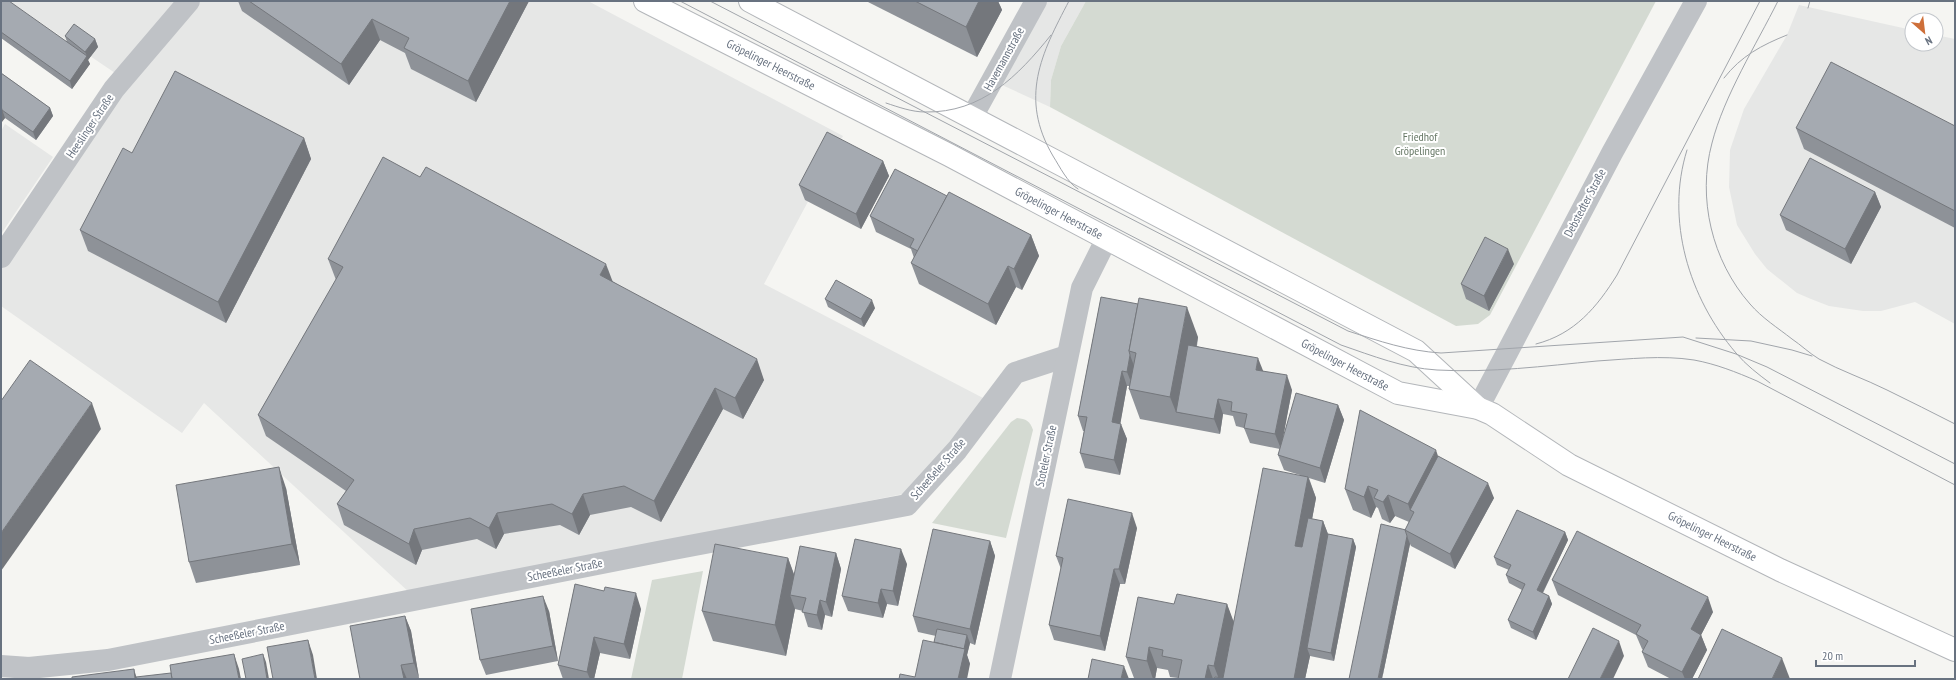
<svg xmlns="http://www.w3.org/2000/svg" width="1956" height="680" font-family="'PT Sans Narrow',sans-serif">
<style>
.built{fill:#e6e7e6}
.green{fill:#d4dad2}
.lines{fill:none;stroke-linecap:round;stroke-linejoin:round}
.major-casing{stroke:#b3b6ba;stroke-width:24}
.minor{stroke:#bfc2c6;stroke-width:22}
.major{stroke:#fff;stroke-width:22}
.tram{stroke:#a1a5ab;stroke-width:1}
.wall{fill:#8e9298}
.shaded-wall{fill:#74777c}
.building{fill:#a5aab1;stroke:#74777c}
.labels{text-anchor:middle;stroke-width:4;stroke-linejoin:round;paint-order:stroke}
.street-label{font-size:12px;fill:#687280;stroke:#fff}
.park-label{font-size:12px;fill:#677866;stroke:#fff}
</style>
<rect width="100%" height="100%" fill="#f5f5f2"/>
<!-- built -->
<g class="built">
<polygon points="9,1 588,1 843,136 764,284 985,399 913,492 410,593 204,403 182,433 1,306 1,248 118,75"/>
<polygon points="1042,1 1086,1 1061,46 1051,80 1050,107 1002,85"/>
<polygon points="1799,5 1912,30 1912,44 1936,44 1936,35 1955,39 1955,324 1915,302 1881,311 1863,311 1829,306 1811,299 1797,293 1767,269 1755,254 1737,225 1729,187 1730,150 1744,109 1787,35"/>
<polygon points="5,124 53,157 1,234 1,131"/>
</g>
<!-- green -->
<g class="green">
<polygon points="1086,1 1656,1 1490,315 1478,324 1456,326 1050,107 1051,80 1061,46"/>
<path d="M 1017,418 C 1026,419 1030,421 1033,430 L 1006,538 L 932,523 L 1011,422 Z"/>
<polygon points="703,571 682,679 631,679 652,580"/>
</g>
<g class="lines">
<defs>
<g id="major">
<path id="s1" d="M 645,1 L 949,155 L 1398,393 L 1478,408 L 1492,414 L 1569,465 L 1780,570 L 1955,650"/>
<polyline points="750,1 1416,351 1478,408"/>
</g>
</defs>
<!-- major casing -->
<use href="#major" class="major-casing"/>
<!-- minor -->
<g class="minor">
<polyline points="972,117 1036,1"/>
<polyline points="1,257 114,89 189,1"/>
<polyline points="1478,408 1612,153 1696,1"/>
<polyline points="1,666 29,668 108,660 668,550 907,505 957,450 1015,373 1067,356"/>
<polyline points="1000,679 1082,288 1107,238"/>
</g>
<!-- major -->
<use href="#major" class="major"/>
<!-- tram -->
<g class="tram">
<path d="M 680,1 L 1341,345 C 1373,356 1403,368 1437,370 C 1490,373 1545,366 1597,361 C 1629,359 1662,355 1694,360 C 1716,364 1736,372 1757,381 L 1955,485"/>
<path d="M 710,1 L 1348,331 C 1379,341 1408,351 1441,353 L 1683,337 L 1736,354 L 1767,367 L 1955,464"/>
<path d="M 1069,1 C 1041,54 1019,98 1053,156 C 1060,167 1067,182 1078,189"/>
<path d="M 1778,1 C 1756,45 1724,96 1712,143 C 1697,198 1712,261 1750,304 C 1762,318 1778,328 1792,339 C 1801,345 1809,353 1819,359 C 1841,371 1865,379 1887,390 C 1910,401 1933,413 1955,424"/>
<polyline points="1808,8 1810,1"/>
<path d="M 1724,78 C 1741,56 1762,45 1787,35"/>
<path d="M 886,103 C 898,107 912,112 925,112 C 982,113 1018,76 1051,35"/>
<path d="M 1687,150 C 1665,220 1689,298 1736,353 C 1746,365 1758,374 1770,383"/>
<polyline points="1696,338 1751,341 1792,350 1812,356"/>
<path d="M 1536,344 C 1575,334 1597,307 1617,275 L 1760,1"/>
</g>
</g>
<!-- wall -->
<g class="wall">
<polygon points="1,1 67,42 65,36 95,39 98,47 88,60 90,64 72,89 1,38"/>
<polygon points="238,1 529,1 476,102 411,69 405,53 380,40 349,85 242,11"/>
<polygon points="866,1 998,1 1002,10 977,57"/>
<polygon points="1,73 50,108 53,116 36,140 5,118 1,123"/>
<polygon points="1955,126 1955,228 1804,149 1796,128"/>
<polygon points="304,138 311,159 226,323 88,251 80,230 132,153"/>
<polygon points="883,161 889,176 861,229 805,200 799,185"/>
<polygon points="1875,192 1881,207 1851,264 1786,230 1780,215"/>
<polygon points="947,196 1031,235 1039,256 1022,290 1016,287 996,325 919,284 911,263 914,258 911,249 876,232 870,216"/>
<polygon points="328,259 612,281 764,380 743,419 723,409 661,522 631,507 590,515 579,535 560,525 504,534 496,549 477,539 422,550 416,565 344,525 337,504 346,491 266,436 258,415 336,280"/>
<polygon points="1514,264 1489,311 1466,299 1461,284"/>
<polygon points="1101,297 1198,337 1197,346 1263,371 1292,390 1282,441 1338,405 1344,420 1325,483 1309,478 1316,498 1312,519 1323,521 1328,534 1353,539 1356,547 1334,661 1310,656 1305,679 1178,679 1178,678 1170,677 1168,670 1157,668 1155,679 1139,679 1134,678 1126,657 1174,604 1227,604 1233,622 1300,475 1284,470 1278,455 1280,449 1250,443 1244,428 1236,426 1233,416 1223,414 1220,434 1140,419 1129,389 1130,386 1127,386 1120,424 1127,439 1120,475 1085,468 1080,453 1084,431 1083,431 1078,416"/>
<polygon points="825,299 875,308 864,327 828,307"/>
<polygon points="1438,456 1494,498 1455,569 1411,546 1410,544 1382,679 1406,530 1409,522 1395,516 1390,523 1382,519 1378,508 1376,507 1371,518 1353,510 1345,489"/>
<polygon points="286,488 300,565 196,583 189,562"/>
<polygon points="1137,528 1125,584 1120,584 1105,651 1054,640 1049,625 1061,569 1056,556"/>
<polygon points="1565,532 1568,540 1543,593 1549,596 1552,604 1536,640 1511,628 1508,620 1522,590 1509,583 1506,575 1509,570 1497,565 1494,557"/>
<polygon points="990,541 995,556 975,645 970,643 967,655 970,664 915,677 934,642 936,636 918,632 913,616"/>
<polygon points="836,553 841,569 832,617 825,615 822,630 808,627 803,611 795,609 786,656 713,641 702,611 788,558 794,574"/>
<polygon points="907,564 898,606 887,604 883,618 848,611 842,596"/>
<polygon points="1552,580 1713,612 1701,635 1707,650 1692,679 1671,679 1648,667 1642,652 1643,650 1642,649 1636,635 1558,595"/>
<polygon points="575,584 641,609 630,659 600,653 594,679 563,679 558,665"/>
<polygon points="549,611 558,661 486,675 480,660"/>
<polygon points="405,616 411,631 419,678 412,679 360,679"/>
</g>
<!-- shaded-wall -->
<g class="shaded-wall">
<polygon points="510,1 529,1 476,102 468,81"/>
<polygon points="979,1 998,1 1002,10 977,57 966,27"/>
<polygon points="372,19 380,40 349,85 341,64"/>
<polygon points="95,39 98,47 88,60 90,64 72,89 70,81 87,56 85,52"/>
<polygon points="1,106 5,118 1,123"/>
<polygon points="50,108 53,116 36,140 33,132"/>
<polygon points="304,138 311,159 226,323 218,302"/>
<polygon points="883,161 889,176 861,229 856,214"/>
<polygon points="1875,192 1881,207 1851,264 1845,249"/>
<polygon points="1031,235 1039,256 1022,290 1014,269"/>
<polygon points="1508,249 1514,264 1489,311 1484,296"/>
<polygon points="606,264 614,285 600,275"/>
<polygon points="1008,266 1016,287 996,325 988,304"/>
<polygon points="872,300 875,308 864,327 861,319"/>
<polygon points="1187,307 1198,337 1184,414 1176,412 1170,397"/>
<polygon points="1130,355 1136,371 1133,387 1127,372"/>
<polygon points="1258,358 1264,373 1256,370"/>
<polygon points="757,359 764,380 743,419 735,398"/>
<polygon points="1122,371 1127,386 1118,437 1112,422"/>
<polygon points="1287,375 1292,390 1281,449 1275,434"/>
<polygon points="715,388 723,409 661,522 654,501"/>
<polygon points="1218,399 1223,414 1220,434 1214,419"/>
<polygon points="92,403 101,429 1,571 1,533"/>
<polygon points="1338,405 1344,420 1325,483 1320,468"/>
<polygon points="1121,424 1127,439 1120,475 1114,460"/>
<polygon points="1436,450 1443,471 1414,512 1410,510 1408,504"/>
<polygon points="279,467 286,488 300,565 292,544"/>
<polygon points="1308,477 1316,498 1303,567 1295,546"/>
<polygon points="1488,483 1494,498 1455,569 1450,554"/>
<polygon points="1368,486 1376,507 1371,518 1364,497"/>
<polygon points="583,494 590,515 579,535 572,514"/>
<polygon points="1388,495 1395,516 1390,523 1383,502"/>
<polygon points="497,513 504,534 496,549 489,528"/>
<polygon points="1132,513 1137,528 1125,584 1119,569"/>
<polygon points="1323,521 1331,542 1307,648 1310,656 1305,679 1294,679"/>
<polygon points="414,529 422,550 416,565 409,544"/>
<polygon points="1565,532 1568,540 1540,598 1537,590"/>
<polygon points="1407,536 1410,544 1382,679 1378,679"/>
<polygon points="1353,539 1356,547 1334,661 1331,653"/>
<polygon points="990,541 995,556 975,645 970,629"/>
<polygon points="901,549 907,564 898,606 893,591"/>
<polygon points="836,553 841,569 832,617 826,602"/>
<polygon points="788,558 799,589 790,595 795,609 786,656 775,625"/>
<polygon points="1114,569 1120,584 1105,651 1100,636"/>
<polygon points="881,589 887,604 883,618 878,603"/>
<polygon points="636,593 641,609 630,659 624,644"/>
<polygon points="543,596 549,611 558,661 553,646"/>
<polygon points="1549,596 1552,604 1536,640 1533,632"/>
<polygon points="1708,597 1713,612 1701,635 1707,650 1692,679 1685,679 1682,672 1691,629"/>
<polygon points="820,600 825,615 822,630 817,615"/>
<polygon points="1227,604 1235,625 1224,679 1219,679 1214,666"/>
<polygon points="405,616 411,631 419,678 414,663"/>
<polygon points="967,635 970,643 967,655 970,664 967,679 958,679 962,655"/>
<polygon points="594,637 600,653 594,679 590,679 587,672"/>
<polygon points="308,640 313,655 317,679 315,679"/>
<polygon points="1619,641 1624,656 1613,679 1600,679"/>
<polygon points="1149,647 1157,668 1155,679 1153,679 1147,661"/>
<polygon points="234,654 239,669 241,679 239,679"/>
<polygon points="263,654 266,662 269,679 267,679"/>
<polygon points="1782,658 1790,679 1772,679"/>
<polygon points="401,665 407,679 404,679"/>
<polygon points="1208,665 1213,679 1205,679"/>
<polygon points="1124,666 1129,679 1121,679"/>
<polygon points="134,669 137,679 135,679"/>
</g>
<!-- building -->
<g class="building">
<polygon points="1,1 9,1 87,56 70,81 1,32"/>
<polygon points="249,1 510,1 468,81 404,48 409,38 372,19 341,64"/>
<polygon points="915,1 979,1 966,27"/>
<polygon points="74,24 95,39 85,52 65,36"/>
<polygon points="1831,62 1955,126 1955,211 1796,128"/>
<polygon points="175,71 304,138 218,302 80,230 123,148 132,153"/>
<polygon points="1,73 50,108 33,132 2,110 1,106"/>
<polygon points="827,132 883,161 856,214 799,185"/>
<polygon points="383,157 420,177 426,167 606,264 600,275 757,359 735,398 715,388 654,501 624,486 583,494 572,514 552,504 497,513 489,528 470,518 414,529 409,544 337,504 354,480 258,415 343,267 328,259"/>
<polygon points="1810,158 1875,192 1845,249 1780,215"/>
<polygon points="895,169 947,196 918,251 910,247 914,239 870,216"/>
<polygon points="949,192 1031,235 1014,269 1008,266 988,304 911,263"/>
<polygon points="1485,237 1508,249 1484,296 1461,284"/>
<polygon points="836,280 872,300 861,319 825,299"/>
<polygon points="1101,297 1138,304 1129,351 1130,355 1127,372 1122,371 1112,422 1121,424 1114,460 1080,453 1087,417 1078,416"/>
<polygon points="1139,298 1187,307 1170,397 1129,389 1136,353 1129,351"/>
<polygon points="1188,345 1258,358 1256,370 1287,375 1275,434 1244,428 1247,414 1231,411 1232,402 1218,399 1214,419 1176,412"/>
<polygon points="30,360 92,403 1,533 1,401"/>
<polygon points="1296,393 1338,405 1320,468 1278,455"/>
<polygon points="1360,410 1436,450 1408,504 1388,495 1383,502 1374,498 1378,490 1368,486 1364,497 1345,489"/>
<polygon points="1438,456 1488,483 1450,554 1405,530 1414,512 1410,510"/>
<polygon points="279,467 292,544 189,562 176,485"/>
<polygon points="1263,468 1308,477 1295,546 1302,547 1308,518 1323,521 1294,679 1214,679 1215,677 1223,678"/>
<polygon points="1068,499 1132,513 1119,569 1114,569 1100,636 1049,625 1063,558 1056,556"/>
<polygon points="1517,510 1565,532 1537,590 1549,596 1533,632 1508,620 1525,584 1506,575 1511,565 1494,557"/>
<polygon points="1381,524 1406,530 1405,530 1407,536 1378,679 1349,679"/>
<polygon points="933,529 990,541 970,629 913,616"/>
<polygon points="1577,531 1708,597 1691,629 1701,635 1682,672 1642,652 1648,641 1636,634 1641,625 1552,580"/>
<polygon points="1328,534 1353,539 1331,653 1307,648"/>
<polygon points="855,539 901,549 893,591 881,589 878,603 842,596"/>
<polygon points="715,544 788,558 775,625 702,611"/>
<polygon points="800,546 836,553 826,602 820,600 817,615 802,612 806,598 790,595"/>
<polygon points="575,584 604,591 605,587 636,593 624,644 594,637 587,672 558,665"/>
<polygon points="1177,594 1227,604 1214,666 1208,665 1205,679 1178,679 1182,660 1162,656 1163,650 1149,647 1147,661 1126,657 1138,597 1174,604"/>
<polygon points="543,596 553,646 480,660 471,609"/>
<polygon points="405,616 414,663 401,665 404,679 360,679 350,626"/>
<polygon points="1593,628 1619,641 1600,679 1568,679"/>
<polygon points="937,629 967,635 964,649 934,642"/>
<polygon points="1722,629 1782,658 1772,679 1698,679"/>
<polygon points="308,640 315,679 273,679 267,647"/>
<polygon points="923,640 965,649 958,679 899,679 900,674 915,677"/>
<polygon points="234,654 239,679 172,679 170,665"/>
<polygon points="263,654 267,679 246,679 242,659"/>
<polygon points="1092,659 1124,666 1121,679 1088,679"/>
<polygon points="134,669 135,679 72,679 72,677"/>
<polygon points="171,673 172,679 137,679 136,677"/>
</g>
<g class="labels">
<!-- street labels -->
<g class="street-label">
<text transform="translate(1004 59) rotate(-61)" y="4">Havemannstraße</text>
<text dy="4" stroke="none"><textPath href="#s1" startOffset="141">Gröpelinger Heerstraße</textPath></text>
<text transform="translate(90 126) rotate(-56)" y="4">Heeslinger Straße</text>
<text transform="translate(1585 203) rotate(-62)" y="4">Debstedter Straße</text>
<text dy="4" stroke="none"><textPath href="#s1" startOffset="465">Gröpelinger Heerstraße</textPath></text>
<text dy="4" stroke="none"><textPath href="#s1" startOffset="789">Gröpelinger Heerstraße</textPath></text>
<text transform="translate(1046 456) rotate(-78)" y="4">Stoteler Straße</text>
<text transform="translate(938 469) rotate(-49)" y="4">Scheeßeler Straße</text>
<text dy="4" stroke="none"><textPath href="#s1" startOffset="1198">Gröpelinger Heerstraße</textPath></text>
<text transform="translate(565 570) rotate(-11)" y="4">Scheeßeler Straße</text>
<text transform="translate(247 633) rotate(-11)" y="4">Scheeßeler Straße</text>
</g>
<!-- park labels -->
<g class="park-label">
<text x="1420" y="141">Friedhof<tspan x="1420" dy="14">Gröpelingen</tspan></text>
</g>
</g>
<!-- border -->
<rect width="1956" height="680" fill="none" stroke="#687280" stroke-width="4"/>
<!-- north arrow -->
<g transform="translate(1924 32) rotate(152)"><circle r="19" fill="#ffffff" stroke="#c3c7cc"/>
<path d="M0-3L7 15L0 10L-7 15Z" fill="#ce6f39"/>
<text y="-6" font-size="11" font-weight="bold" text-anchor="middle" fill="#687280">N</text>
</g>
<!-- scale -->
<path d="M1816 660v6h99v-6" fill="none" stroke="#687280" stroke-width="2"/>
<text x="1822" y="660" font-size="12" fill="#687280" stroke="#ffffff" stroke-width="3" paint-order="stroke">20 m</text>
</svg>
